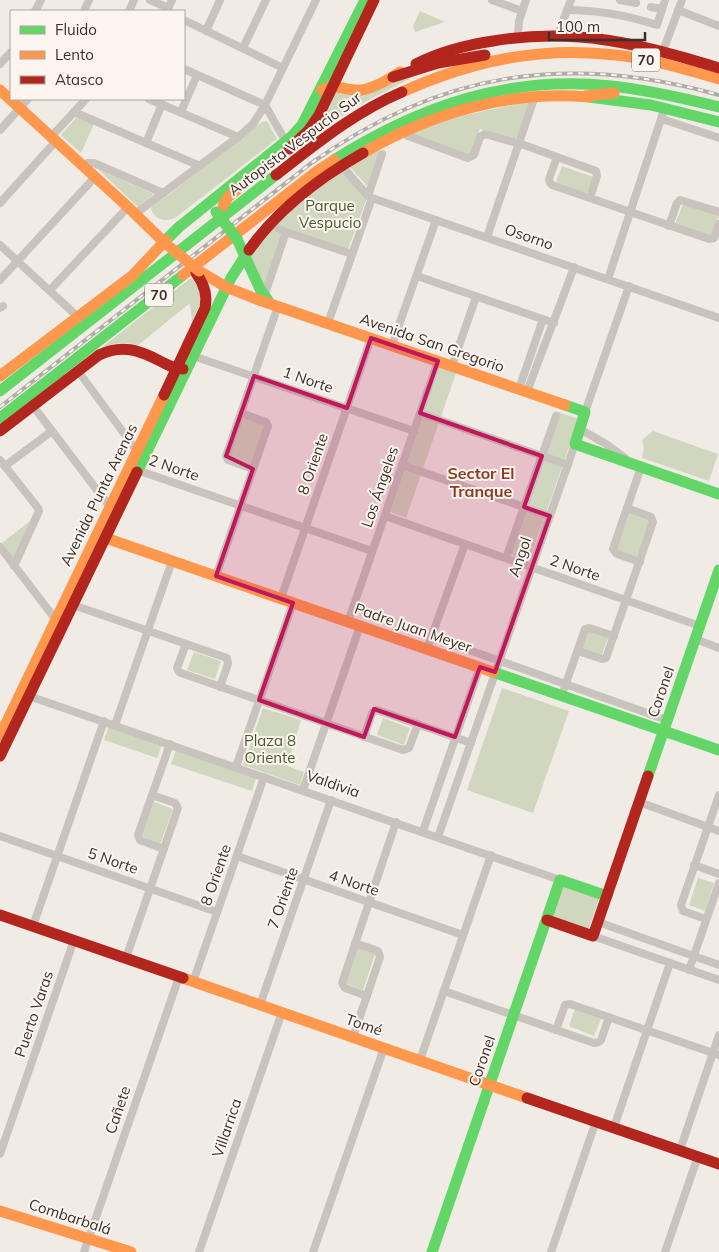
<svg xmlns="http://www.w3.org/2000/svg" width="719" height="1252" font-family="Mulish,sans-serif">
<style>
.green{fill:#d1d6bf}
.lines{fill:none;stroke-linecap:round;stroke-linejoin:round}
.street{stroke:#c9c3be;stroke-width:8}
.fast{stroke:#63d668;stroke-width:11}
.slow{stroke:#ff974d;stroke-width:11}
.jam{stroke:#b3261e;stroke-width:11}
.rail-casing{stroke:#b1aca8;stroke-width:4}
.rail{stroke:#fbf5ee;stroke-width:2;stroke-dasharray:5.5;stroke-linecap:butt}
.fast-bridge{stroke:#63d668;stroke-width:11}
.slow-bridge{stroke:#ff974d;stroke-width:11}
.marked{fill:#c2185b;fill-opacity:0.2;stroke:#c2185b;stroke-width:4;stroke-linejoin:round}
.labels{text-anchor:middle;stroke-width:4;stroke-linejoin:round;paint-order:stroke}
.shield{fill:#fbf5ee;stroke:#756b66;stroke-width:1}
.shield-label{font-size:14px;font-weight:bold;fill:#3b302b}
.street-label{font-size:15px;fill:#3b302b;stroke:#fbf5ee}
.park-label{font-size:15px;fill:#4a5a2e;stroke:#fbf5ee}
.neighbourhood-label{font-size:16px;font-weight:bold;fill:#8c3b22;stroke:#fbf5ee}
</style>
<rect width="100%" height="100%" fill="#f0ebe5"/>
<!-- green -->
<g class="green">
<polygon points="420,11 445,22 415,32 413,26"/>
<polygon points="415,76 355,107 295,149 336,90 383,84"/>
<polygon points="529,101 530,105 517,137 514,139 480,129 471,153 468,154 412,134 411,132 453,118"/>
<polygon points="77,117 94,124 81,153 61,135"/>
<path d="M 267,121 L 277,139 L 175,218 C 165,222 155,220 151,209 L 152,206 L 168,195 L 262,122 Z"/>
<polygon points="381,146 367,186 349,166"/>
<polygon points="562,166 593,177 587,193 556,182"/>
<polygon points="98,169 154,194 138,207"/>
<polygon points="342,172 367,198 348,249 285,229 276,224 294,206"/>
<polygon points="684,202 719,216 710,238 675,224"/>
<polygon points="271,226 284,232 264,289 251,263 251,252"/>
<path d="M 191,278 C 208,297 201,301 192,322 L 190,303 L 137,346 C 125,340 115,344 102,347 Z"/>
<polygon points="440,368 456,373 406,518 390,512"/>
<polygon points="555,411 579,419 529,561 506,553"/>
<polygon points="244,417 266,426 252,464 229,456"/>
<polygon points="653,431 718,454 709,481 642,458 644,448 642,440"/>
<polygon points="630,513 650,521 636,558 616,550"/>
<polygon points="30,521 14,560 2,543"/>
<polygon points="587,631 608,638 601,656 581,649"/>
<polygon points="194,652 221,661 215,679 187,670"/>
<polygon points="502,688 569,711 533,813 467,790"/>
<polygon points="263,708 301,720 287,766 304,772 300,785 243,765"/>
<polygon points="383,718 410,728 404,745 377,735"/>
<polygon points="109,726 162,744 157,758 104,740"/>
<polygon points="176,750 256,778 252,791 171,764"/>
<polygon points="154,802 173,809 161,842 159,843 144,837 142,834"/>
<polygon points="698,878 714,883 705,911 689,905"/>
<polygon points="561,883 600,896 588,930 549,917"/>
<polygon points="357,947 375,954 363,990 345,983"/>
<polygon points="575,1009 601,1019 594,1036 569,1026"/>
</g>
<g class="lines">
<!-- street -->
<g class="street">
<polyline points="150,0 164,6 168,11"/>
<polyline points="492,0 522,11"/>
<polyline points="620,0 636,3"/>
<polyline points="651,7 662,9"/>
<path d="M 567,10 C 597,10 629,16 657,25 L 665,0"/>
<polyline points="678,10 719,26"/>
<polyline points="35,11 41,0"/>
<polyline points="84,11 89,0"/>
<polyline points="129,11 134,0"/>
<polyline points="167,11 172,0"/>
<polyline points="184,20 283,68"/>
<polyline points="206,31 220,0"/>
<polyline points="558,34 571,0"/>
<polyline points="518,36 519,21 526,0"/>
<polyline points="243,48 266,0"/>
<polyline points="663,51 682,0"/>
<polyline points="0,64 11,52"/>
<polyline points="184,69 265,105 286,142"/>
<polyline points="149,99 238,137"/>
<polyline points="74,112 200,166"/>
<polyline points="181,112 197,75"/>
<polyline points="662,119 719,138"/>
<polyline points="0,130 28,99"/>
<polyline points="408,136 468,158 474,155 480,137 485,134 524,145 596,171 597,176 590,198"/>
<polyline points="51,137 86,99"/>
<polyline points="146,143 162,104"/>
<polyline points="557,157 549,179 550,183 552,185 709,239 714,238 719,224"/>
<polyline points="82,165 88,163 94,163 163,193"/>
<polyline points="341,165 368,196 372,198 719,318"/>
<polyline points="368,196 382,154"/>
<polyline points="0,203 56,141"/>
<polyline points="135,214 238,137 253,124 265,105 316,0"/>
<polyline points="269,224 286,232 352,254"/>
<polyline points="669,226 677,203 680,200 719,212"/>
<polyline points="487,237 535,96"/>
<polyline points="0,245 78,317"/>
<polyline points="417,276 554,323"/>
<polyline points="608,279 665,107"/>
<polyline points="0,280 95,177"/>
<polyline points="50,290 128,207"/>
<polyline points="264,297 286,232"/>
<polyline points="0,308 3,306"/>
<polyline points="328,323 372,198"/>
<polyline points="392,345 436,220"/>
<polyline points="193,356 414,431"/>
<polyline points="452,366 476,297"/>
<polyline points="78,371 137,451"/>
<polyline points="519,389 543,319"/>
<path d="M 527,392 C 542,350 559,309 574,267"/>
<polyline points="33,406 110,507"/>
<polyline points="585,412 629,286"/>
<polyline points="420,413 568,465"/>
<polyline points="580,429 606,444 625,458"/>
<polyline points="0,460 38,508 39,511 14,566"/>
<polyline points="402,465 550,516"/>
<polyline points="5,466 52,431"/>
<polyline points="253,469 228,460 226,456 278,306"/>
<polyline points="137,470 372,551"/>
<polyline points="385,516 700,626"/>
<polyline points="0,547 56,620"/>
<polyline points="506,558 556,416"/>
<polyline points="640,562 617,554 613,549 641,467"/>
<polyline points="216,576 268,426 266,422 241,413"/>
<polyline points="281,598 371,338"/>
<polyline points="73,605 227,658 228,664 220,687"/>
<polyline points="348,622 438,361"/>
<polyline points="432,637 667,720"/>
<polyline points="695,639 719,648"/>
<polyline points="186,644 177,668 179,672 181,673 403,750 409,748 418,724"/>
<polyline points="427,649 465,544"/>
<polyline points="578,651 602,659 606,658 653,522 651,517 627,508"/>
<polyline points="564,689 585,629 589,628 614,636"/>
<polyline points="26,695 560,880"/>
<polyline points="115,725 172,561"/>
<polyline points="364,737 372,713 377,710 471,743"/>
<polyline points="236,767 293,603"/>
<polyline points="303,790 360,626"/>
<polyline points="639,802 719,831"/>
<polyline points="423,831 480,667"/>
<polyline points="0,836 217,912"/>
<polyline points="438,837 575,444"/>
<polyline points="164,849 140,840 138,835 170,744"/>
<polyline points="237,856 463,935"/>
<polyline points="694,865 719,874"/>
<polyline points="706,919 683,911 681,905 719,795"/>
<polyline points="598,922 719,965"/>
<polyline points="33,926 104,721"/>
<polyline points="593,936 719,980"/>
<polyline points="126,958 178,808 175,803 152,795"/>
<polyline points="689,970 719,883"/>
<polyline points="193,982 264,777"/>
<polyline points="444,991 594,1043 599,1042 601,1040 609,1017"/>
<polyline points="367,996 345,988 342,983 396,822"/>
<polyline points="260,1005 331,800"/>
<polyline points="556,1030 565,1005 570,1004 719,1055"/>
<polyline points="353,1037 380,957 378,951 355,943"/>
<polyline points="420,1060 491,855"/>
<polyline points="614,1127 670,963"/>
<polyline points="680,1150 719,1035"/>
<polyline points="0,1154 74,940"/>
<polyline points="84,1252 179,977"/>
<polyline points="199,1252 282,1012"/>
<polyline points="313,1252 384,1048"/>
<polyline points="551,1252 596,1121"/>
<polyline points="665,1252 698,1156"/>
</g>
<!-- fast -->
<g class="fast">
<polyline points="589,97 651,105 719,122"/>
<path d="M 334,160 C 420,106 508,75 611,86 C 648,90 683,98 719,107"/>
<polyline points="237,239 260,289 269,302"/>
<polyline points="166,240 179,227 291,137 302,125 365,0"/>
<polyline points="0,391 276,175"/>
<polyline points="565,405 585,412 575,444 719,494"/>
<polyline points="0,418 183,275"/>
<polyline points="137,472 231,278 249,250"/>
<polyline points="493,672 719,750"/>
<polyline points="648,776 719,570"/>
<polyline points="432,1252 560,880 607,896"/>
</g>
<!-- slow -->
<g class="slow">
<polyline points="0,90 128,207 167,245"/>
<path d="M 322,90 C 335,83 347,91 361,90 C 375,88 388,80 400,72"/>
<path d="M 402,92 C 471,61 540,46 616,55 C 651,59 685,69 719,79"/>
<polyline points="585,96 614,93"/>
<path d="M 363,153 C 431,113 510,90 589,97"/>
<polyline points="223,206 228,197 239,188"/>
<polyline points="199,271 226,287 259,300 565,405"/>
<polyline points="183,275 317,171 334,160"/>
<polyline points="0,376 132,276 166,240"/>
<polyline points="97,535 493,672"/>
<polyline points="0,736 164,395"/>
<polyline points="183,978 527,1098"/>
<polyline points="0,1211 131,1252"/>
</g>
<!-- jam -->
<g class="jam">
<path d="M 416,64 C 440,52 466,45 493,41 C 577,27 639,44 719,68"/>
<polyline points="393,77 438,63 485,55"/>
<polyline points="289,149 308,131 319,115 374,0"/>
<path d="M 276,175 C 316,144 355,112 402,92"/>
<path d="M 249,250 C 278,209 319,178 363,153"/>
<path d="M 164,395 L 205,308 C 208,295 204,284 196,273"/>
<path d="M 0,431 L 99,355 C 122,344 139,350 160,361 C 168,365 174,369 183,369"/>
<polyline points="0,756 137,472"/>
<polyline points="0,915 183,978"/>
<polyline points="547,920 593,936 648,776"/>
<polyline points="527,1098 719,1164"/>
</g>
<defs>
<path id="rail" d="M 0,407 L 310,164 C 439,72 567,52 719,95"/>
</defs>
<!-- rail casing -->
<use href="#rail" class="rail-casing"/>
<!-- rail -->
<use href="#rail" class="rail"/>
<!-- fast-bridge -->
<polyline class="fast-bridge" points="216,212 237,239"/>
<!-- slow-bridge -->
<polyline class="slow-bridge" points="171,248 199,271"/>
</g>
<!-- marked area -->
<path class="marked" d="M 371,338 L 438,361 L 420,413 L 542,456 L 524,507 L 550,516 L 495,672 L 480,667 L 455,737 L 374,709 L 364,737 L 259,700 L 293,603 L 216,576 L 253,469 L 226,456 L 254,376 L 347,408 Z"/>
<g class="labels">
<!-- shield labels -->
<g class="shield">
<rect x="632" y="48.5" width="28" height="23" rx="4"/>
<rect x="145" y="283.5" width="28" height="23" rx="4"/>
</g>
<g class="shield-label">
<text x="646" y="65">70</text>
<text x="159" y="300">70</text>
</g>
<!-- street labels -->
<g class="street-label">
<text transform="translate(295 144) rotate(-37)" y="5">Autopista Vespucio Sur</text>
<text transform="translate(529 237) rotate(19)" y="5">Osorno</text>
<text transform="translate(432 343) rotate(19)" y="5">Avenida San Gregorio</text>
<text transform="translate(308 380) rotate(19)" y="5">1 Norte</text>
<text transform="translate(313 464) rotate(-71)" y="5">8 Oriente</text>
<text transform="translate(174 468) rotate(19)" y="5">2 Norte</text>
<text transform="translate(380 487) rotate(-71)" y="5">Los Ángeles</text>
<text transform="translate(99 495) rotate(-64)" y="5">Avenida Punta Arenas</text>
<text transform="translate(520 557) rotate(-71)" y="5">Angol</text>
<text transform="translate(575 568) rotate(19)" y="5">2 Norte</text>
<text transform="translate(413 628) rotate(19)" y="5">Padre Juan Meyer</text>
<text transform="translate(661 692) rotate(-71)" y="5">Coronel</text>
<text transform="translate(333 784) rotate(19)" y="5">Valdivia</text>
<text transform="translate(113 861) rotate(19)" y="5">5 Norte</text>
<text transform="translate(216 875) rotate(-71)" y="5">8 Oriente</text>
<text transform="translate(354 883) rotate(19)" y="5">4 Norte</text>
<text transform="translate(283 898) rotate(-71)" y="5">7 Oriente</text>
<text transform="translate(34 1014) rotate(-71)" y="5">Puerto Varas</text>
<text transform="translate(364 1025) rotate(19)" y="5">Tomé</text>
<text transform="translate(482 1061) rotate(-71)" y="5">Coronel</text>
<text transform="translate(118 1110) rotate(-71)" y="5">Cañete</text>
<text transform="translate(227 1128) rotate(-71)" y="5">Villarrica</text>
<text transform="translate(70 1217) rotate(18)" y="5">Combarbalá</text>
</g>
<!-- park labels -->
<g class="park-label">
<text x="330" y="211">Parque<tspan x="330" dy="17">Vespucio</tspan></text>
<text x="270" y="746">Plaza 8<tspan x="270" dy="17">Oriente</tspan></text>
</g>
<!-- neighbourhood labels -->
<g class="neighbourhood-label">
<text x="481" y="479">Sector El<tspan x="481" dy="18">Tranque</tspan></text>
</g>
</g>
<!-- legend -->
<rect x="10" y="10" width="175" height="90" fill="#fbf5ee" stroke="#aea6a0"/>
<rect x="20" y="26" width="25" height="8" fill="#63d668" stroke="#aea6a0"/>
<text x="55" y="35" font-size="15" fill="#3b302b">Fluido</text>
<rect x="20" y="51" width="25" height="8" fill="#ff974d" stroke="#aea6a0"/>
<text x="55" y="60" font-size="15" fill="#3b302b">Lento</text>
<rect x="20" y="76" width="25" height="8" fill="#b3261e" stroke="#aea6a0"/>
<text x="55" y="85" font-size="15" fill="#3b302b">Atasco</text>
<!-- scale -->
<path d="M549 32v8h96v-8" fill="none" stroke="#3b302b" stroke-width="2.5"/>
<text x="556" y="32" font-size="15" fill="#3b302b" stroke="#fbf5ee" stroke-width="4" paint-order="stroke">100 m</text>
</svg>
